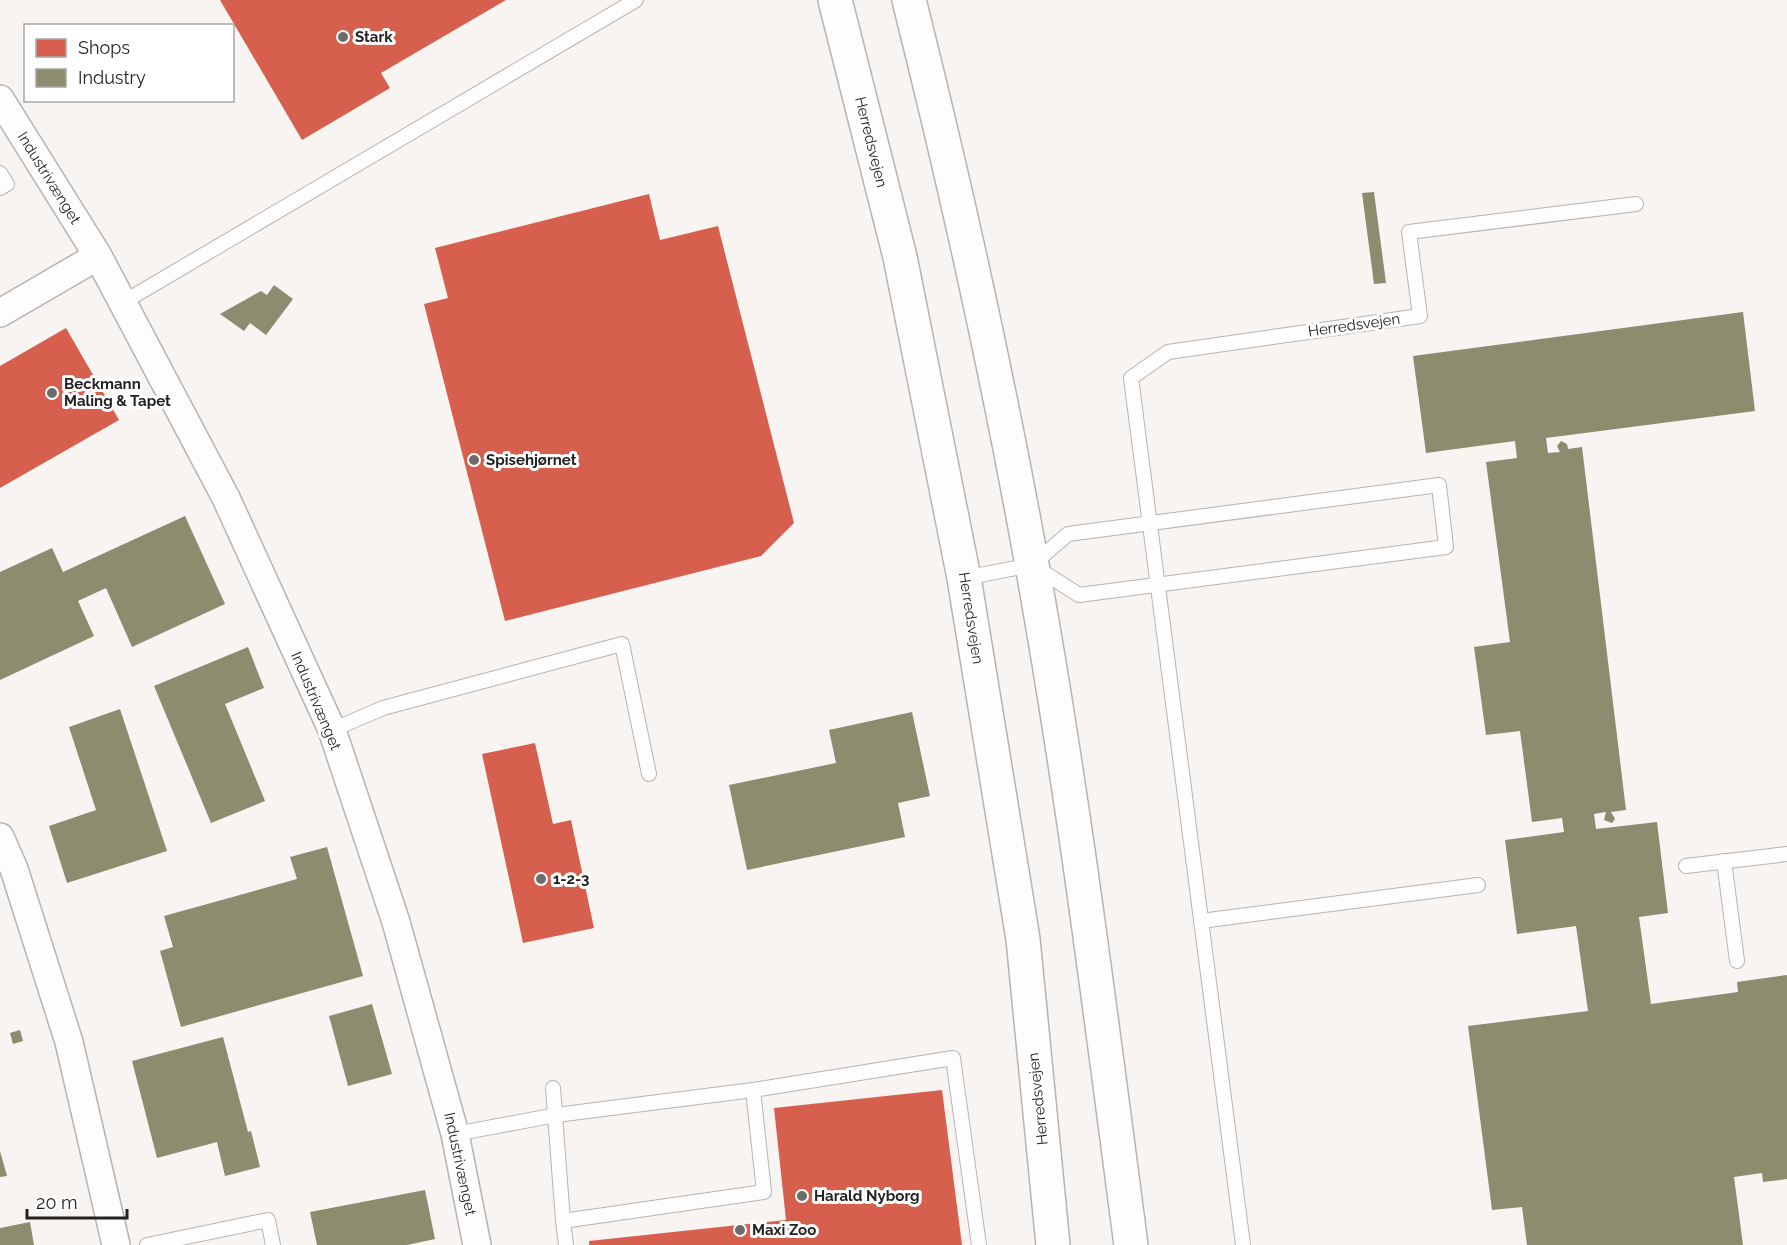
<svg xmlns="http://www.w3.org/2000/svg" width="1787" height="1245" font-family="Raleway,sans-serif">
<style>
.shops{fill:#d6604d}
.industry{fill:#8c8c6e}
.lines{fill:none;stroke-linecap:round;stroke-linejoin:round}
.lane-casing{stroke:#b6b4b3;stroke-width:16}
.street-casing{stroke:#b6b4b3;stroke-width:30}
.secondary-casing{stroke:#b6b4b3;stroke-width:36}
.lane{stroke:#fefdfd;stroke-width:14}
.street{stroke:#fefdfd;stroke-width:27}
.secondary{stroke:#fefdfd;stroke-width:33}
.poi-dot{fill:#6d6c6a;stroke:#fff;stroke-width:2}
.labels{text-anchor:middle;stroke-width:6;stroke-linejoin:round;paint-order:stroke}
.poi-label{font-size:15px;font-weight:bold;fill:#232221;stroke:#fff;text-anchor:start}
.street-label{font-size:15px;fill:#232221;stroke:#fff}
</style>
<rect width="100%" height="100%" fill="#f7f4f2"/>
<!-- shops -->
<g class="shops">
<polygon points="220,0 506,0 381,73 390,88 302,140"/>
<polygon points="649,194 660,240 718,226 794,523 761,556 505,621 424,304 448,298 435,248"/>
<polygon points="66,328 119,420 0,488 0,366"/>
<polygon points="535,743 553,824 571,820 594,928 523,943 482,754"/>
<polygon points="942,1090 962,1245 589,1245 589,1241 786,1220 774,1108"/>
</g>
<!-- industry -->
<g class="industry">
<polygon points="1374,192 1386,283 1374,284 1362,193"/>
<polygon points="274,285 293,299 266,335 250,323 244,331 220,314 261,291 267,295"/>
<polygon points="1743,312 1755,411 1546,438 1548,453 1560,452 1557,446 1561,441 1567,444 1568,449 1582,447 1626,810 1611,812 1615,819 1612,823 1604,820 1606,812 1594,814 1596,829 1657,822 1668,913 1639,917 1651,1004 1738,992 1737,982 1787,975 1787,1179 1763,1182 1762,1173 1734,1177 1743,1245 1527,1245 1522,1207 1492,1210 1468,1026 1588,1011 1576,926 1517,934 1505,840 1564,832 1562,818 1532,822 1520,731 1486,735 1474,647 1510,642 1486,462 1517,458 1515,441 1426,453 1413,356"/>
<polygon points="185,516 225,604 132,647 106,588 78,601 94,636 0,680 0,572 52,548 63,572"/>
<polygon points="248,647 264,688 225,704 265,801 211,823 154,686"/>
<polygon points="120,709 167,851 67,883 49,826 96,810 69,727"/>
<polygon points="912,712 930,796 898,803 905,837 747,870 729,785 836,763 829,730"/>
<polygon points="327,847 363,976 181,1027 160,951 173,947 164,916 297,879 290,857"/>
<polygon points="372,1004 392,1074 348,1086 329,1016"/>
<polygon points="20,1030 23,1041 13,1044 10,1033"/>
<polygon points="223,1037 248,1132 251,1131 260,1167 225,1176 217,1142 157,1158 132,1061"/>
<polygon points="0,1151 7,1176 0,1177"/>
<polygon points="425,1190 435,1239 407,1245 317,1245 310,1212"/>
<polygon points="30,1222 34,1245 0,1245 0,1228"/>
</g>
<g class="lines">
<defs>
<g id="lane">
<polyline points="0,173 7,184 0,188"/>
<polyline points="122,303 636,0"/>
<polygon points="1439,485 1446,547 1079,595 1032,565 1068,534"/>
<polyline points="964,578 1032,565"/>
<polyline points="332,730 383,708 622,644 649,774"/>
<polyline points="1724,861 1737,961"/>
<polyline points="1686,866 1787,854"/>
<polyline points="1201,921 1478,885"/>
<polyline points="553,1088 563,1221 764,1192 753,1090"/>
<polyline points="455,1134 556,1115 753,1090 953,1058 979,1245"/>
<polyline points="563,1221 566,1245"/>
<polyline points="147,1245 268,1220 273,1245"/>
<polyline points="1243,1245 1131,378 1168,352 1420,316 1409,232 1636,204"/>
</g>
<g id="street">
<polyline points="0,99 98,256 226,498 332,730 396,922 455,1134 477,1245"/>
<polyline points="0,313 98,256"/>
<polyline points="0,837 14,869 69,1042 116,1245"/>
</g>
<g id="secondary">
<polyline points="835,0 900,257 964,578 1023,939 1053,1245"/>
<path d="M 909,0 C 956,187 998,376 1032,565 C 1073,791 1101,1018 1131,1245"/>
</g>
</defs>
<!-- lane casing -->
<use href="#lane" class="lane-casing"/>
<!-- street casing -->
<use href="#street" class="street-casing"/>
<!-- secondary casing -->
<use href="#secondary" class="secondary-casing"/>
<!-- lane -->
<use href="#lane" class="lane"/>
<!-- street -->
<use href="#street" class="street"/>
<!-- secondary -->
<use href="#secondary" class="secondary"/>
</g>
<!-- markers -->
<g class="poi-dot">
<circle cx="343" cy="37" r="6"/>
<circle cx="52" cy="393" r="6"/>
<circle cx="474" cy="460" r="6"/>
<circle cx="541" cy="879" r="6"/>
<circle cx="802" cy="1196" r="6"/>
<circle cx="740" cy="1230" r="6"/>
</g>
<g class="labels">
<!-- poi labels -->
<g class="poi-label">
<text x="355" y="42">Stark</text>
<text x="64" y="389">Beckmann<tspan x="64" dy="17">Maling &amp; Tapet</tspan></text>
<text x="486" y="465">Spisehjørnet</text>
<text x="553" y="884">1-2-3</text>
<text x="814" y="1201">Harald Nyborg</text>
<text x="752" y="1235">Maxi Zoo</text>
</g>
<!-- street labels -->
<g class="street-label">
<text transform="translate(871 142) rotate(76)" y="5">Herredsvejen</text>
<text transform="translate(49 178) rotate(58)" y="5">Industrivænget</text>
<text transform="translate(1354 325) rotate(-8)" y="5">Herredsvejen</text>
<text transform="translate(971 618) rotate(81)" y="5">Herredsvejen</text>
<text transform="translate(316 701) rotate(67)" y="5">Industrivænget</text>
<text transform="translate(1038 1099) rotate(-96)" y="5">Herredsvejen</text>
<text transform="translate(460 1164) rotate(78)" y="5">Industrivænget</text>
</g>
</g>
<!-- legend -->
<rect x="24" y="24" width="210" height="78" fill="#ffffff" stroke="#a7a7a6" stroke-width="1.5"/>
<rect x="36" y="39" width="30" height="18" fill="#d6604d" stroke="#a7a7a6" stroke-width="1.5"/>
<text x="78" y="54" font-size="18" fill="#232221">Shops</text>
<rect x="36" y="69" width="30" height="18" fill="#8c8c6e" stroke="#a7a7a6" stroke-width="1.5"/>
<text x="78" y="84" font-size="18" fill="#232221">Industry</text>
<!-- scale -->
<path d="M27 1209v9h100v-9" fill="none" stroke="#232221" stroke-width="3"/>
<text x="36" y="1209" font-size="18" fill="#232221" stroke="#ffffff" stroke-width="4.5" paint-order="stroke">20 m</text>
</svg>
